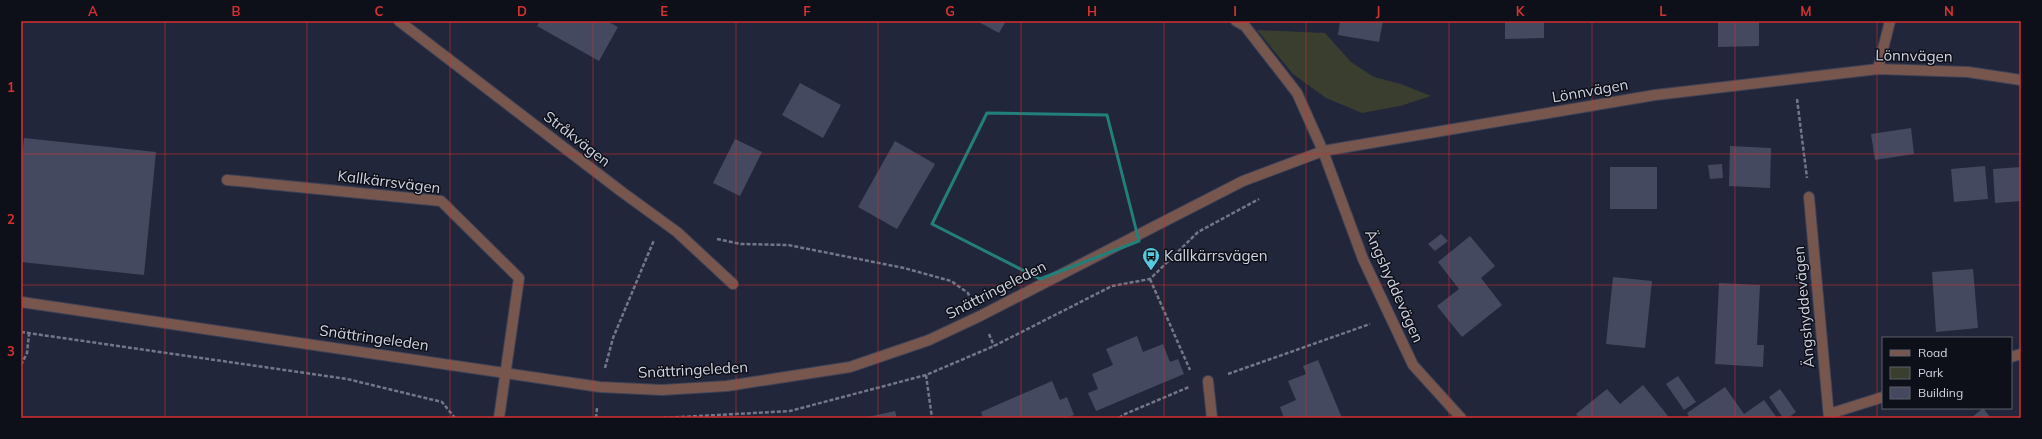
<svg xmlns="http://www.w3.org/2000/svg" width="2042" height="439" font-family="Mulish,sans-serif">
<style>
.green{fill:#393e2e}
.building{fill:#444960}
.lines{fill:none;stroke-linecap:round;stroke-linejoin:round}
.minor-casing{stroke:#3e4256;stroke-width:12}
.path{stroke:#737788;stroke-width:2.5;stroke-dasharray:4 2;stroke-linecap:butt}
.minor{stroke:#77564e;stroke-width:10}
.marked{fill:none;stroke:#22807a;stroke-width:3;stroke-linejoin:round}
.grid{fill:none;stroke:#d63131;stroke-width:1;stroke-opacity:0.55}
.labels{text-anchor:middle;stroke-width:3;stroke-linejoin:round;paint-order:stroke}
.street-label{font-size:15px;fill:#d1d5e2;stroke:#0e1019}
.poi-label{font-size:15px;fill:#d1d5e2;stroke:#0e1019;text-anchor:start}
.neatline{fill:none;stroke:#d63131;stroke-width:1.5}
.grid-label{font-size:13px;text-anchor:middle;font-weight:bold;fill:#d63131}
</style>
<rect width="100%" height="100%" fill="#22263b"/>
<!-- green -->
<polygon class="green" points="1257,30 1325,33 1351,62 1374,77 1401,84 1431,96 1400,106 1362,113 1326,98 1293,74"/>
<!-- building -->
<g class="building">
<polygon points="540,21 607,21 618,27 599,61 537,26"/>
<polygon points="977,21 1006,21 999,33"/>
<polygon points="1340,21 1383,21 1379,42 1338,35"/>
<polygon points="1505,21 1544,21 1544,38 1505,39"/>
<polygon points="1718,21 1759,21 1759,46 1718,47"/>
<polygon points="800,83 841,105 823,138 782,115"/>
<polygon points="1911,128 1914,154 1875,160 1871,134"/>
<polygon points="24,138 156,152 144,275 21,262 21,167"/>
<polygon points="735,139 762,152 740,196 713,183"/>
<polygon points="895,141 935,164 897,229 858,207"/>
<polygon points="1730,146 1771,148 1770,188 1729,186"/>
<polygon points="1722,164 1723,178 1710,179 1708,165"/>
<polygon points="1985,166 1988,199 1954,202 1951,169"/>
<rect x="1610" y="167" width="47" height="42"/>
<polygon points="2021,167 2021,201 1995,203 1993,169"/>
<polygon points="1441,234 1448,241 1435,251 1428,244"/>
<polygon points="1470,236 1495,266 1481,278 1502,305 1462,337 1437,306 1459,289 1438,262"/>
<polygon points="1973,269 1978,328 1936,332 1932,272"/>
<polygon points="1613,277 1652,281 1645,348 1606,344"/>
<polygon points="1719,283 1760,285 1757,345 1764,345 1763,367 1715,364"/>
<polygon points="1137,336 1143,352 1163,344 1170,362 1178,359 1184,374 1096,411 1088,393 1098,389 1092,374 1113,365 1106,349"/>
<polygon points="1318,360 1342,418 1284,418 1280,407 1296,400 1288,381 1306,374 1303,366"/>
<polygon points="1678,376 1696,402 1684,410 1666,384"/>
<polygon points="1052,381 1060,400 1067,397 1074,415 1066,418 983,418 981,412"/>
<polygon points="1643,385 1668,416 1666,418 1579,418 1576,414 1607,389 1620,404"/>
<polygon points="1725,387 1744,414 1764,400 1777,418 1690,418 1687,413"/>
<polygon points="1780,389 1796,412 1788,418 1783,418 1769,397"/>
<polygon points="1983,408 1991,418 1971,418"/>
<polygon points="895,411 897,418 868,418 868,417"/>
</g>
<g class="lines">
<defs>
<g id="minor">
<polyline points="399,21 622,192 677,232 733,284"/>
<polyline points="1236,21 1245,26 1297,93 1323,151 1363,259 1413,365 1461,418"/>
<polyline points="1878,69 1890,21"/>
<polyline points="227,180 441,201 519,278 499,418"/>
<polyline points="1809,197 1829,418"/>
<polyline points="21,302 600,387 662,390 727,386 850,367 929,340 980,316 1243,181 1323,151 1655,95 1878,69 1968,72 2021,80"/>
<polyline points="2011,357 2021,354"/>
<polyline points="1208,381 1212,418"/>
<polyline points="1829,414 1883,397"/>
</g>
</defs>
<!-- minor casing -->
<use href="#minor" class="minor-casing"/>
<!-- path -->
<g class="path">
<polyline points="1797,99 1807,178"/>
<polyline points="717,239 741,244 788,245 904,268 951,281 968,293 970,298"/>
<polyline points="1150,279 1190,370"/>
<polyline points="21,332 347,379 442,402 455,418"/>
<polyline points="989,334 994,346"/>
<polyline points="21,365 27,353 29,334"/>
<polyline points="605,368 613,338 654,240"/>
<polyline points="1228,374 1370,324"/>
<polyline points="926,375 932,418"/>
<polyline points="596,418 597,408"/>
<polyline points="663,418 790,411 926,375 994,346 1112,286 1150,279 1198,232 1259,199"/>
<polyline points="1119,418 1125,414 1189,387"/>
</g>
<!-- minor -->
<use href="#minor" class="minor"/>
</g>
<!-- marked area -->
<path class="marked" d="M 987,113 L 1107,115 L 1139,241 L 1040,279 L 932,224 Z"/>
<!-- grid -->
<path class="grid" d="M 165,21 L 165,418M 307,21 L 307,418M 450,21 L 450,418M 593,21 L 593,418M 736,21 L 736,418M 878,21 L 878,418M 1021,21 L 1021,418M 1164,21 L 1164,418M 1306,21 L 1306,418M 1449,21 L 1449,418M 1592,21 L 1592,418M 1735,21 L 1735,418M 1877,21 L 1877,418M 21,154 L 2021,154M 21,285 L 2021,285"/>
<!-- icons -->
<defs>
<symbol id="bus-pin" viewBox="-11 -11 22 30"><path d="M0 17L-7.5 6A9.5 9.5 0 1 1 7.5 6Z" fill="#55cae0" stroke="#0e1019"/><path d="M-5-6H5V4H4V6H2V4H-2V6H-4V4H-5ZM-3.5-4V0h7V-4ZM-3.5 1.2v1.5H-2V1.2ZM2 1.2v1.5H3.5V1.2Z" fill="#111"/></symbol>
</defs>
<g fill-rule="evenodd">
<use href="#bus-pin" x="1141" y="246" width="20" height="27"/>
</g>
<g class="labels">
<!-- street labels -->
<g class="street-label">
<text transform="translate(1914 56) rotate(1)" y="5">Lönnvägen</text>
<text transform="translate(1590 91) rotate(-10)" y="5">Lönnvägen</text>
<text transform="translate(577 139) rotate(38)" y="5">Stråkvägen</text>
<text transform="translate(389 182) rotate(7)" y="5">Kallkärrsvägen</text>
<text transform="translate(1394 286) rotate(66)" y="5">Ängshyddevägen</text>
<text transform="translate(996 290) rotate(-27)" y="5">Snättringeleden</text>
<text transform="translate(1804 307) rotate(-95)" y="5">Ängshyddevägen</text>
<text transform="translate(374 338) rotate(8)" y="5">Snättringeleden</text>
<text transform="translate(693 370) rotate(-3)" y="5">Snättringeleden</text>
</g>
<!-- poi labels -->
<g class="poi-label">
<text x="1164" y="261">Kallkärrsvägen</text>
</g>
</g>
<!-- border -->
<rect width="2042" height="439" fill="none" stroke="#0e1019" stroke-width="44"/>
<!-- legend -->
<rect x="1882" y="337" width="130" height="72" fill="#0e1019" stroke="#5c5f69"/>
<rect x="1890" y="350" width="20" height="6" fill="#77564e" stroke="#5c5f69"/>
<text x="1918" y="357" font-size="12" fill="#d1d5e2">Road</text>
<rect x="1890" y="367" width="20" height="12" fill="#393e2e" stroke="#5c5f69"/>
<text x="1918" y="377" font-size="12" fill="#d1d5e2">Park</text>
<rect x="1890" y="387" width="20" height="12" fill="#444960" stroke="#5c5f69"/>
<text x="1918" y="397" font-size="12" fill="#d1d5e2">Building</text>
<rect x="22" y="22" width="1998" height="395" class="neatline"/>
<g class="grid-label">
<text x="93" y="16">A</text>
<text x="236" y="16">B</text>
<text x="379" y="16">C</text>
<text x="522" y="16">D</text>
<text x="664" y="16">E</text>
<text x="807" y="16">F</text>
<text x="950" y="16">G</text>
<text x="1092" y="16">H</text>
<text x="1235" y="16">I</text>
<text x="1378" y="16">J</text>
<text x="1520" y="16">K</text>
<text x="1663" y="16">L</text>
<text x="1806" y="16">M</text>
<text x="1949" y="16">N</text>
<text x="11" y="92">1</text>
<text x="11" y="224">2</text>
<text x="11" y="356">3</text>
</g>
</svg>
